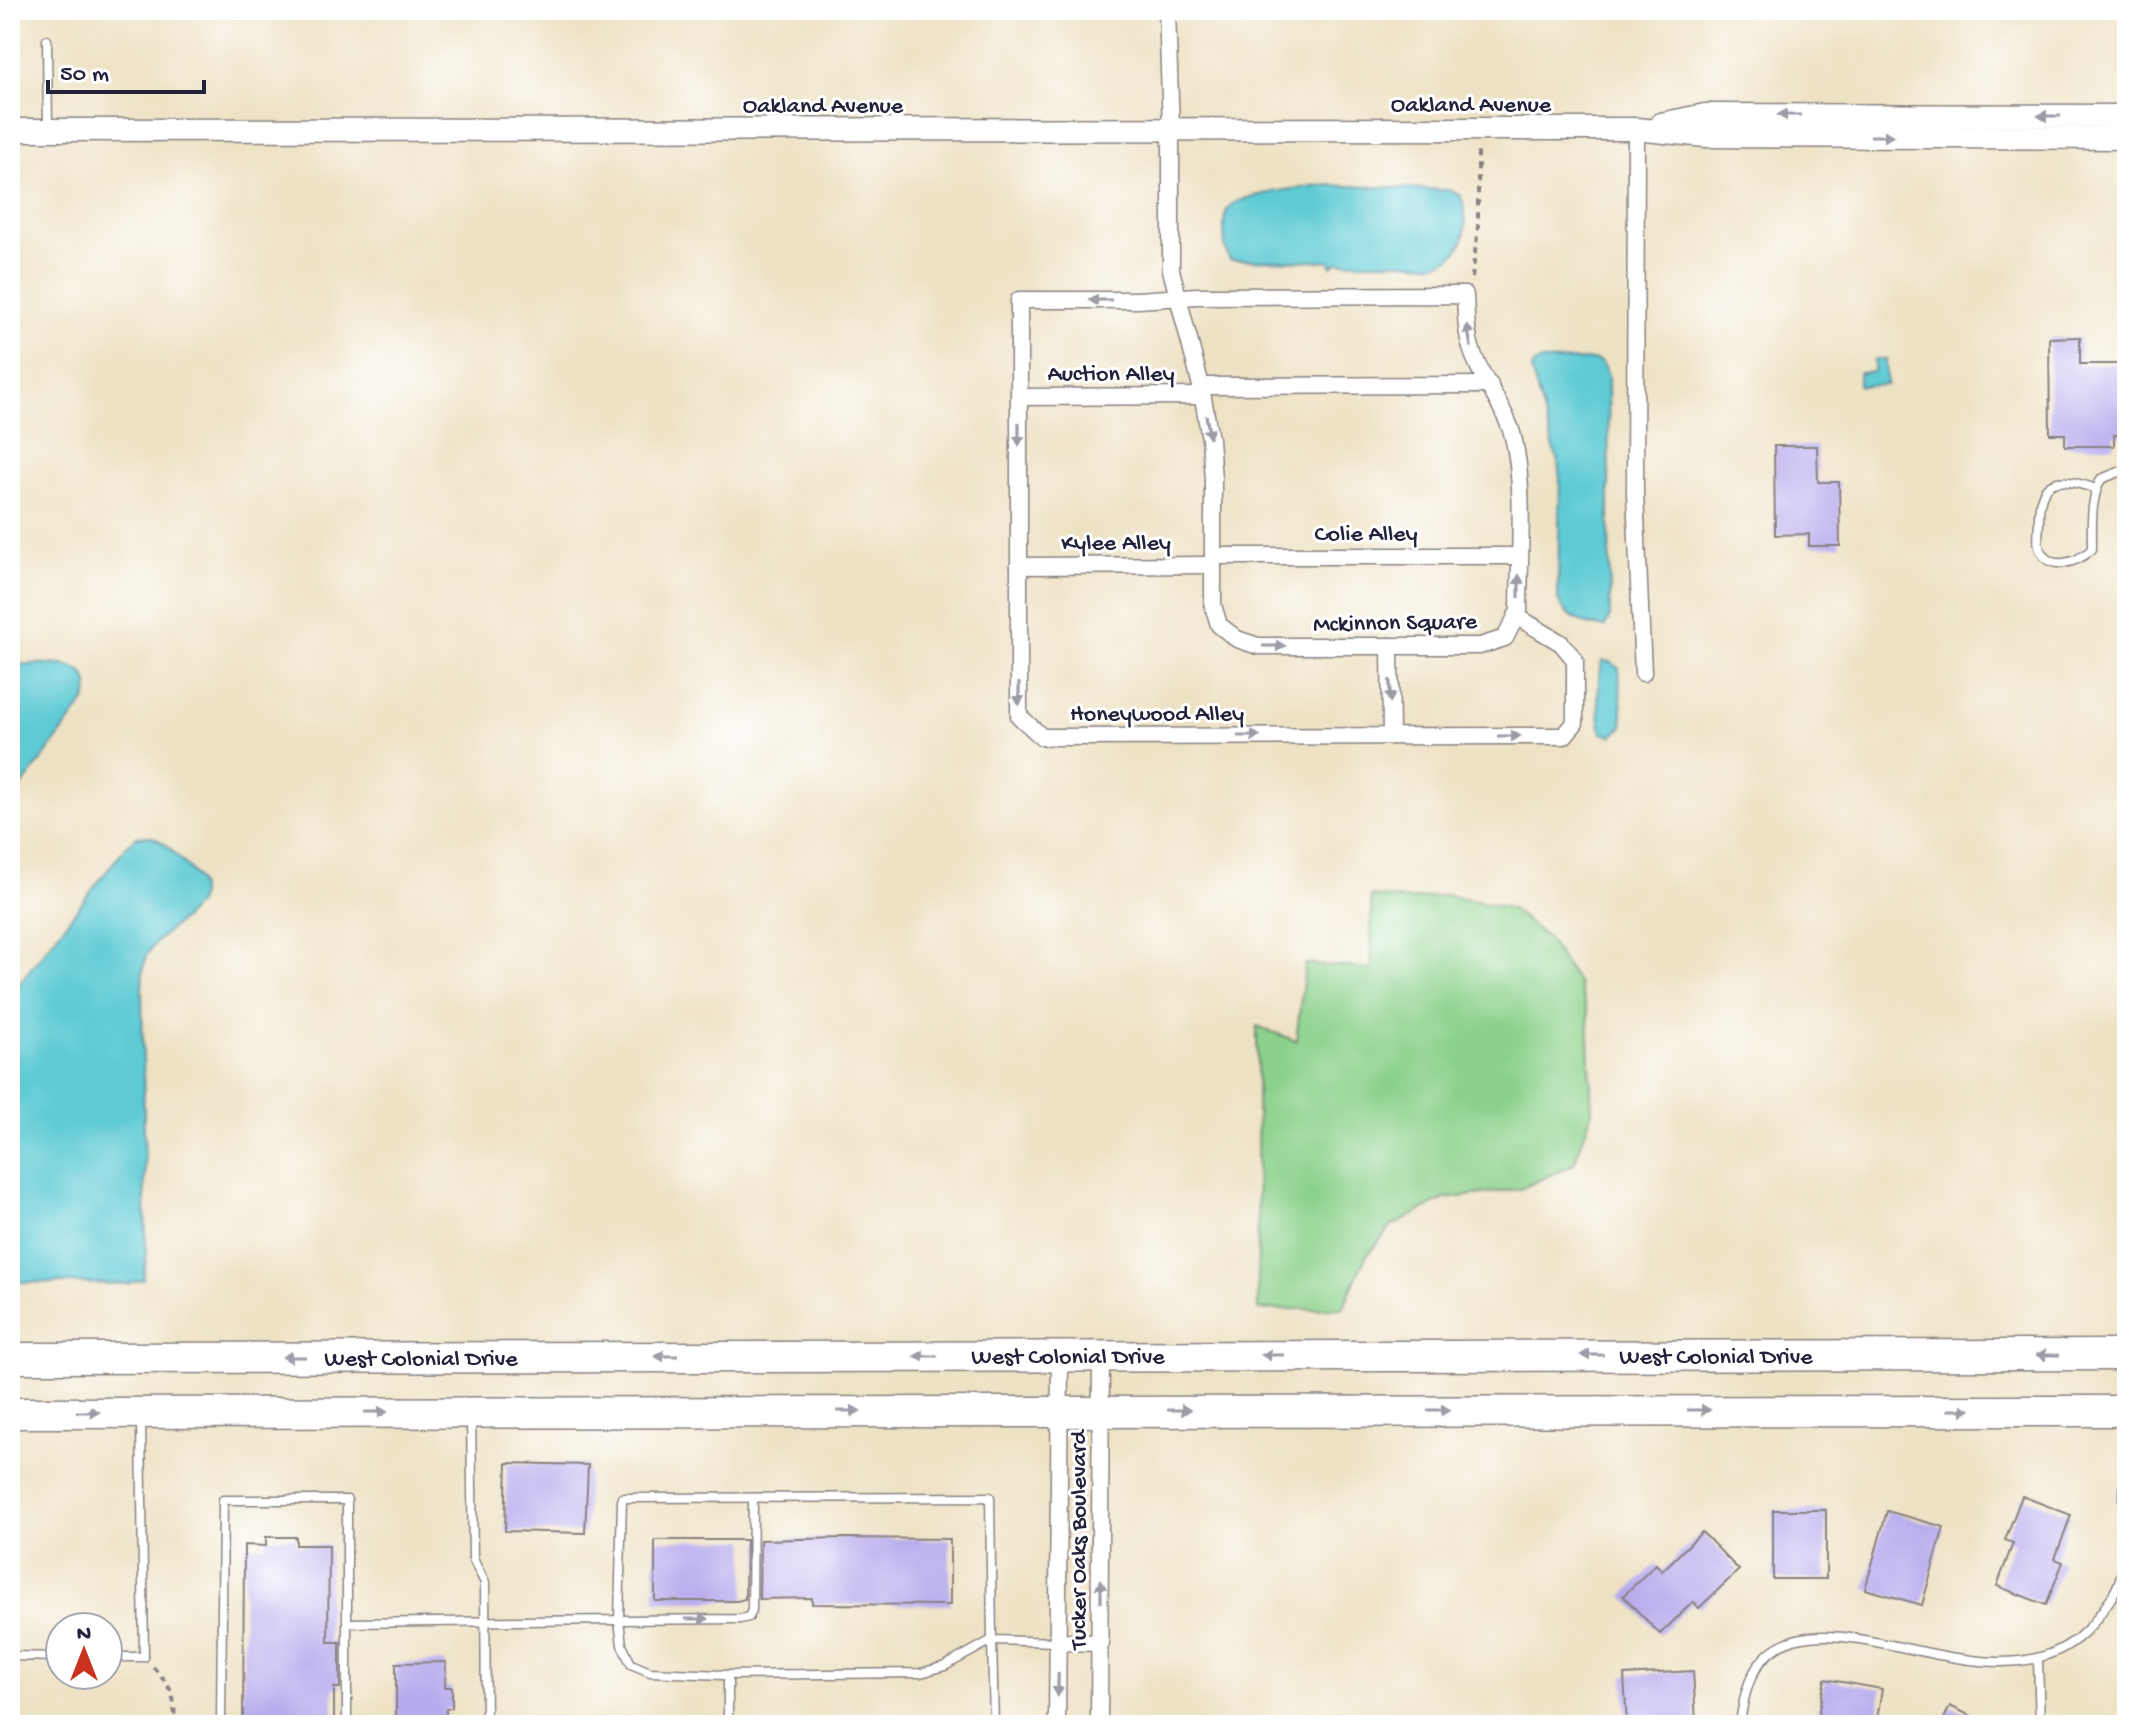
<svg xmlns="http://www.w3.org/2000/svg" width="2137" height="1735" font-family="'Gochi Hand',sans-serif">
<style>
.green{fill:#8cd18b;stroke:#577a63;stroke-width:2}
.water{fill:#5dcad4;stroke:#407688;stroke-width:2}
.building{fill:#b7aaed}
.lines{fill:none;stroke-linecap:round;stroke-linejoin:round}
.lane-casing{stroke:#888280;stroke-width:11}
.street-casing{stroke:#888280;stroke-width:19}
.secondary-casing{stroke:#888280;stroke-width:25}
.highway-casing{stroke:#888280;stroke-width:33}
.path{stroke:#888280;stroke-width:4;stroke-dasharray:6 6;stroke-linecap:butt}
.lane{stroke:#fff;stroke-width:8}
.street{stroke:#fff;stroke-width:16}
.secondary{stroke:#fff;stroke-width:22}
.highway{stroke:#fff;stroke-width:30}
.oneway{fill:#9c9ca7}
.labels{text-anchor:middle;stroke-width:6;stroke-linejoin:round;paint-order:stroke}
.street-label{font-size:24px;fill:#22223b;stroke:#fff}
</style>
<rect width="100%" height="100%" fill="#fff"/>
<filter id="ink" filterUnits="userSpaceOnUse"><feTurbulence type="fractalNoise" baseFrequency=".0125" numOctaves="2"/><feDisplacementMap in="SourceGraphic" scale="16" xChannelSelector="R" yChannelSelector="G"/><feConvolveMatrix kernelMatrix="1 2 1 2 8 2 1 2 1" color-interpolation-filters="sRGB"/></filter>
<filter id="wash" filterUnits="userSpaceOnUse"><feTurbulence type="fractalNoise" baseFrequency=".006" numOctaves="4" result="noise"/><feDisplacementMap in="SourceGraphic" scale="32" xChannelSelector="R" yChannelSelector="G"/><feGaussianBlur stdDeviation="1.8" result="paint"/><feColorMatrix in="noise" values="0 0 0 0 0 0 0 0 0 0 0 0 0 0 0 0 0 1.4 0 .05"/><feComposite in="paint" operator="in"/></filter>
<g filter="url(#wash)">
<rect width="100%" height="100%" fill="#eee2c4"/>
<!-- green -->
<polygon class="green" points="1446,895 1510,908 1548,939 1578,983 1588,1014 1592,1112 1574,1164 1520,1189 1444,1199 1392,1226 1366,1256 1343,1308 1258,1310 1257,1026 1296,1041 1305,964 1372,969 1371,896 1410,900"/>
<!-- water -->
<g class="water">
<path d="M 1321,185 L 1451,190 L 1461,196 C 1471,228 1466,264 1425,264 C 1416,263 1408,262 1400,262 C 1379,262 1358,262 1337,262 L 1332,266 L 1329,261 L 1230,260 C 1224,250 1225,242 1224,230 C 1224,222 1224,213 1230,206 C 1243,194 1301,188 1321,185 Z"/>
<polygon points="1886,359 1887,385 1859,386 1859,373 1874,372 1874,360"/>
<path d="M 1594,360 L 1601,362 L 1608,375 L 1610,616 L 1605,627 C 1588,627 1565,617 1558,600 L 1560,469 L 1531,370 L 1533,365 L 1540,361 Z"/>
<path d="M 1602,661 L 1611,662 L 1619,669 L 1623,726 L 1612,736 L 1602,733 C 1597,709 1597,685 1602,661 Z"/>
<path d="M 10,665 C 37,665 101,654 86,700 L 10,802 Z"/>
<path d="M 149,836 C 164,840 172,851 183,862 C 229,906 170,918 148,953 C 142,961 143,979 142,989 L 146,1260 L 143,1279 L 127,1284 L 10,1282 L 10,995 L 128,844 L 137,837 Z"/>
</g>
<g id="blocks">
<!-- building -->
<g class="building">
<polygon points="2080,337 2080,364 2125,364 2125,435 2114,435 2114,446 2065,446 2065,434 2050,434 2049,338"/>
<polygon points="1774,446 1817,446 1818,482 1839,482 1840,546 1809,546 1809,534 1775,535"/>
<polygon points="507,1463 588,1465 585,1533 505,1531"/>
<polygon points="2022,1496 2071,1515 2055,1559 2063,1562 2046,1605 1997,1586 2013,1543 2005,1540"/>
<rect x="1773" y="1510" width="53" height="69"/>
<polygon points="1887,1511 1944,1527 1922,1605 1865,1589"/>
<polygon points="1702,1532 1739,1570 1699,1608 1693,1602 1660,1634 1623,1596 1656,1564 1662,1571"/>
<polygon points="266,1537 296,1537 296,1545 329,1545 328,1642 340,1642 340,1688 334,1688 334,1725 243,1725 244,1545 266,1546"/>
<polygon points="844,1538 950,1539 950,1605 812,1604 812,1598 759,1599 760,1540"/>
<polygon points="655,1540 746,1540 745,1599 737,1601 655,1601"/>
<polygon points="446,1662 445,1687 452,1687 452,1708 446,1709 446,1725 396,1725 396,1663"/>
<polygon points="1693,1671 1696,1722 1627,1725 1624,1675"/>
<polygon points="1825,1679 1882,1689 1876,1725 1816,1725"/>
<polygon points="1950,1706 1990,1725 1941,1725"/>
</g>
</g>
</g>
<g filter="url(#ink)">
<use href="#blocks" fill-opacity="0" stroke="#888280" stroke-width="2"/>
<g class="lines">
<defs>
<g id="lane">
<polyline points="47,40 48,129"/>
<path d="M 2096,489 C 2058,475 2038,477 2039,522 C 2039,529 2037,541 2039,547 C 2048,574 2078,562 2092,549 C 2092,524 2090,501 2101,479 L 2127,469"/>
<polyline points="471,1416 473,1559 485,1583 486,1725"/>
<polyline points="753,1498 752,1610 749,1617 740,1619 619,1620 622,1645 631,1664 650,1672 723,1675 921,1673 945,1666 992,1640 994,1725"/>
<polyline points="348,1623 619,1620 622,1498 990,1497 992,1640 1059,1642"/>
<polyline points="10,1656 60,1657"/>
<polyline points="108,1657 144,1657 141,1417"/>
<polyline points="2038,1659 2040,1725"/>
<polyline points="221,1725 223,1500 347,1500 347,1725"/>
<polyline points="728,1725 728,1675"/>
<path d="M 1740,1725 C 1742,1708 1745,1688 1754,1672 C 1811,1569 2004,1731 2093,1623 C 2102,1611 2114,1597 2119,1582 C 2126,1561 2123,1537 2124,1515 C 2124,1483 2125,1450 2126,1418"/>
</g>
<g id="street">
<path d="M 1167,10 L 1171,129 L 1171,270 L 1201,386 L 1210,439 L 1213,479 L 1213,605 L 1219,625 L 1237,639 L 1258,646 L 1480,646 L 1505,638 L 1519,611 C 1519,557 1526,484 1512,433 C 1504,407 1486,385 1476,361 C 1466,340 1466,317 1465,295 L 1197,296 L 1138,300 L 1019,300 L 1019,716 L 1042,737 L 1564,736 L 1575,723 L 1575,660 L 1561,643 L 1516,616"/>
<polyline points="1636,129 1635,494 1643,673"/>
<polyline points="1201,386 1490,385"/>
<polyline points="1019,397 1202,396"/>
<polyline points="1213,556 1519,556"/>
<polyline points="1019,566 1213,565"/>
<polyline points="1390,646 1391,736"/>
<polyline points="2126,1355 2126,1411"/>
<polyline points="1059,1642 1101,1643"/>
<polyline points="1057,1725 1060,1355"/>
<polyline points="1099,1725 1101,1355"/>
</g>
<g id="secondary">
<polyline points="1661,124 1705,115 2127,116"/>
<polyline points="10,130 1636,129 1705,136 2127,138"/>
</g>
<g id="highway">
<polyline points="10,1358 2127,1355"/>
<polyline points="10,1413 2127,1411"/>
</g>
</defs>
<!-- lane casing -->
<use href="#lane" class="lane-casing"/>
<!-- street casing -->
<use href="#street" class="street-casing"/>
<!-- secondary casing -->
<use href="#secondary" class="secondary-casing"/>
<!-- highway casing -->
<use href="#highway" class="highway-casing"/>
<!-- path -->
<g class="path">
<polyline points="1472,278 1478,227 1478,151"/>
<path d="M 153,1667 C 172,1688 176,1696 174,1725"/>
</g>
<!-- lane -->
<use href="#lane" class="lane"/>
<!-- street -->
<use href="#street" class="street"/>
<!-- secondary -->
<use href="#secondary" class="secondary"/>
<!-- highway -->
<use href="#highway" class="highway"/>
</g>
<!-- one-way arrows -->
<defs><path id="oneway-solid" d="M-6-.8H1V-3.2L6.5 0L1 3.2V.8H-6Z" transform="scale(2)"/></defs>
<g class="oneway">
<use href="#oneway-solid" transform="translate(1789 115) rotate(180)"/>
<use href="#oneway-solid" transform="translate(2049 116) rotate(180)"/>
<use href="#oneway-solid" transform="translate(1882 136)"/>
<use href="#oneway-solid" transform="translate(1100 300) rotate(180)"/>
<use href="#oneway-solid" transform="translate(1469 336) rotate(-101)"/>
<use href="#oneway-solid" transform="translate(1208 427) rotate(81)"/>
<use href="#oneway-solid" transform="translate(1019 434) rotate(90)"/>
<use href="#oneway-solid" transform="translate(1519 586) rotate(-90)"/>
<use href="#oneway-solid" transform="translate(1274 646)"/>
<use href="#oneway-solid" transform="translate(1390 691) rotate(89)"/>
<use href="#oneway-solid" transform="translate(1019 694) rotate(90)"/>
<use href="#oneway-solid" transform="translate(1249 736)"/>
<use href="#oneway-solid" transform="translate(1509 736)"/>
<use href="#oneway-solid" transform="translate(1273 1355) rotate(180)"/>
<use href="#oneway-solid" transform="translate(1592 1355) rotate(180)"/>
<use href="#oneway-solid" transform="translate(2048 1355) rotate(180)"/>
<use href="#oneway-solid" transform="translate(666 1356) rotate(180)"/>
<use href="#oneway-solid" transform="translate(926 1356) rotate(180)"/>
<use href="#oneway-solid" transform="translate(294 1357) rotate(180)"/>
<use href="#oneway-solid" transform="translate(1179 1410)"/>
<use href="#oneway-solid" transform="translate(1439 1410)"/>
<use href="#oneway-solid" transform="translate(1699 1410)"/>
<use href="#oneway-solid" transform="translate(1959 1410)"/>
<use href="#oneway-solid" transform="translate(849 1411)"/>
<use href="#oneway-solid" transform="translate(88 1412)"/>
<use href="#oneway-solid" transform="translate(376 1412)"/>
<use href="#oneway-solid" transform="translate(1101 1591) rotate(-90)"/>
<use href="#oneway-solid" transform="translate(697 1619)"/>
<use href="#oneway-solid" transform="translate(1058 1685) rotate(91)"/>
</g>
</g>
<g class="labels">
<!-- street labels -->
<g class="street-label">
<text x="1471" y="111">Oakland Avenue</text>
<text x="823" y="112">Oakland Avenue</text>
<text x="1111" y="380">Auction Alley</text>
<text x="1366" y="540">Colie Alley</text>
<text x="1116" y="549">Kylee Alley</text>
<text transform="translate(1395 621) rotate(-1)" y="8">Mckinnon Square</text>
<text x="1157" y="720">Honeywood Alley</text>
<text x="1068" y="1363">West Colonial Drive</text>
<text x="1716" y="1363">West Colonial Drive</text>
<text x="421" y="1365">West Colonial Drive</text>
<text transform="translate(1077 1540) rotate(-90)" y="8">Tucker Oaks Boulevard</text>
</g>
</g>
<!-- margin -->
<rect width="2137" height="1735" fill="none" stroke="#fff" stroke-width="40"/>
<!-- north arrow -->
<g transform="translate(84 1651)"><circle r="38" fill="#ffffff" stroke="#a7a7b1" stroke-width="2"/>
<path d="M0-6L14 30L0 20L-14 30Z" fill="#c8321e"/>
<text y="-12" font-size="22" font-weight="bold" text-anchor="middle" fill="#22223b">N</text>
</g>
<!-- scale -->
<path d="M48 80v12h156v-12" fill="none" stroke="#22223b" stroke-width="4"/>
<text x="60" y="80" font-size="24" fill="#22223b" stroke="#ffffff" stroke-width="6" paint-order="stroke">50 m</text>
</svg>
